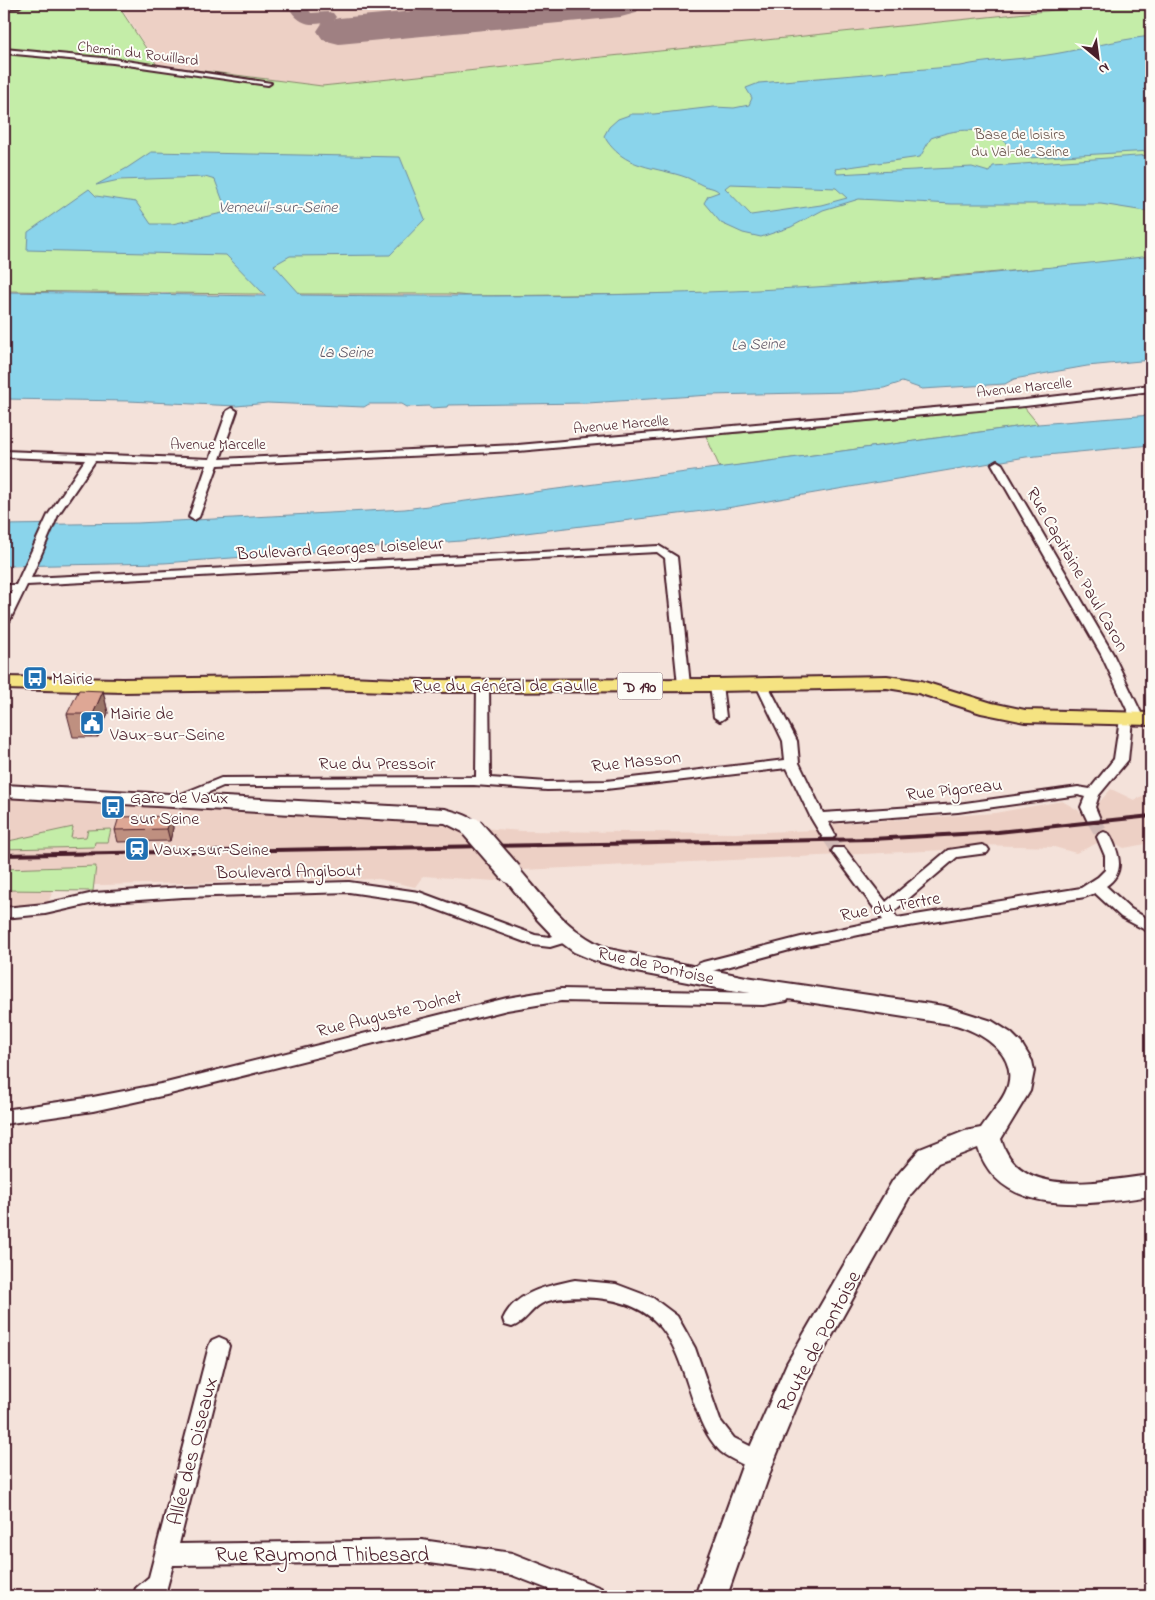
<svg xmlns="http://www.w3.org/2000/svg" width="1155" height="1600" font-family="'Indie Flower',sans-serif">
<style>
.built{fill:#edd0c5}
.green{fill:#c4eda8;stroke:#87866a}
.water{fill:#8ad4eb;stroke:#708c9e;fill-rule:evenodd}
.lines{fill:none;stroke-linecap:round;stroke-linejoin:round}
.taxiway{fill:#9f8082;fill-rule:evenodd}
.runway{fill:#9f8082;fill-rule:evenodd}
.street-tunnel{stroke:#d2bbb7;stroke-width:14;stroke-dasharray:14 8;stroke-linecap:butt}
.street-casing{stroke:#4a1f2b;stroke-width:4}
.secondary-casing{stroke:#4a1f2b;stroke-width:4}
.primary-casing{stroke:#4a1f2b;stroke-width:4}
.street{fill:#fdfcf7;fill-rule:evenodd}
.secondary{fill:#fdfcf7;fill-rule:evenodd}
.primary{fill:#f5e382;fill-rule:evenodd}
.rail{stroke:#4a1f2b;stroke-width:4}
.secondary-bridge-casing{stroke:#4a1f2b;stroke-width:25;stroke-linecap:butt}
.secondary-bridge{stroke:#fdfcf7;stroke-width:21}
.wall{fill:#bf9080;stroke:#4a1f2b}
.shaded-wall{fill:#9b7568;stroke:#4a1f2b}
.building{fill:#dea795;stroke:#4a1f2b}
.labels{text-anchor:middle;stroke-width:4;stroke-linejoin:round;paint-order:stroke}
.far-street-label{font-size:15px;fill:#4a1f2b;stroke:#fdfcf7}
.far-park-label{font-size:15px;fill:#68524a;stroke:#fdfcf7}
.far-water-label{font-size:16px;font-style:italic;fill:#5d5565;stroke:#fdfcf7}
.shield{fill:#fdfcf7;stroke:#806168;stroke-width:1}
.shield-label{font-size:16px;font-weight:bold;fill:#4a1f2b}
.street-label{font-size:18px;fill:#4a1f2b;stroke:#fdfcf7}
.poi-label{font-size:18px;fill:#4a1f2b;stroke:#fdfcf7;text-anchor:start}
.near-street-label{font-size:21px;fill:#4a1f2b;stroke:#fdfcf7}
</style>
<rect width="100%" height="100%" fill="#f4e2da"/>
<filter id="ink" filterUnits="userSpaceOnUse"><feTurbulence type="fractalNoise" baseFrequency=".02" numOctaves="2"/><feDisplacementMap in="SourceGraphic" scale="10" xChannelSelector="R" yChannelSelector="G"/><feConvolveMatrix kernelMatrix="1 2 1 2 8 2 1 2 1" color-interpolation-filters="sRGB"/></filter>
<g filter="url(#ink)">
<!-- built -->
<g class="built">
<polygon points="119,4 1113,4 322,86 157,64"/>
<polygon points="1151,787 1151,843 1124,848 1106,839 1076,853 1054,847 981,845 967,849 523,870 495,881 423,876 415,887 379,879 55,886 48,903 4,909 4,798 234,810 523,831 736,833 818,830 832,831 833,824 995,813 1062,801 1078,810 1085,817 1098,817 1094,808 1111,789 1134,800 1151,793 1145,788"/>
</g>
<!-- green -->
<g class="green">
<polygon points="37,4 117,4 157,65 322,86 1113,4 1151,4 1151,259 754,293 470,296 448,294 248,294 4,291 4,6"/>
<polygon points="1024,407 1038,424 720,468 706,436"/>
<polygon points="73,827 71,838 86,837 88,830 111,829 108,842 95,842 94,847 4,849 4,842"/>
<polygon points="96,866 93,891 4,890 4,869"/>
</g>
<!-- water -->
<g class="water">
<path d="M 1151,36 L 1151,151 L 1027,158 L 1012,152 L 1001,136 C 972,128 959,128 931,138 L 920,157 L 835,169 L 837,174 L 972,167 L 989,172 L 993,166 L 1151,155 L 1151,212 L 1101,204 L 952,204 L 859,199 L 823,210 L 791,227 L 761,237 L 743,233 L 721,223 L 704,203 L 708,196 L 719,192 C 714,187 708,188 702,185 C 697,183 693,180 688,178 C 656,166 623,170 604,136 L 609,127 L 618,119 L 632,114 L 654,114 L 714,107 L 734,108 L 749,105 L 752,98 L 746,88 L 759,83 L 961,66 C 988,60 1014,60 1041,56 C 1078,51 1114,40 1151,36 ZM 730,184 L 836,188 L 847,198 L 821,205 L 751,215 L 725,188 Z"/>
<path d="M 151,152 L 400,157 L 425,219 L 390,255 L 290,256 L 274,265 L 301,295 C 472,297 644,297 815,287 C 927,281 1039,269 1151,256 L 1151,360 L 1087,366 L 1014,379 L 1005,384 L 922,389 L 902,382 L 884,388 L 850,392 L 710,395 L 588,403 L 448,405 L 447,407 L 430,408 L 429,406 L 407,407 L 402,404 L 369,404 L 364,407 L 267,403 L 237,406 L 128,401 L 4,399 L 4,292 L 266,296 L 226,255 L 27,250 L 28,232 L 89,189 L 96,196 L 136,202 L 151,224 L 172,224 L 227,212 L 215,180 L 205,177 L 119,180 L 96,185 L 127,168 Z"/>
<polygon points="1151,415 1151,445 1026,457 727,508 461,541 164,563 4,566 4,525 138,523 405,509 762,462 1038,424"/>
</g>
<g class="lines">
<!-- taxiway -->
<path class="taxiway" d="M 296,4 L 319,4 L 317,8 L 309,10 L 311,13 L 327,12 L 333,13 L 336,17 L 333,21 C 315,25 303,28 291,11 Z"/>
<!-- runway -->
<polygon class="runway" points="489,4 642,4 636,13 621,17 339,44 323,40 317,31 323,22 339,18"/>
<!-- street-tunnel -->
<g class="street-tunnel">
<polyline points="1093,819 1104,837"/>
<polyline points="828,835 839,851"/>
</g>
<defs>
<g id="street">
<polygon points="4,49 113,59 271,83 268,85 113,63 4,53"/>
<polygon points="1151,385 1151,391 1025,406 518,451 218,465 199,517 194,520 189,517 207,465 95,461 58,515 31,578 659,546 677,557 690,685 684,689 678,685 665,558 657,552 27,585 10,620 4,624 4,609 12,591 4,591 4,585 16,585 48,515 85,460 4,457 4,451 210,459 227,411 232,408 237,411 220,459 518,445 1025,400"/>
<polygon points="997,461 1002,464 1113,654 1144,719 1138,723 1132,720 1128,760 1099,795 1095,807 1100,819 1098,822 1088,822 1081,807 1085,797 1078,795 958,812 828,822 835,835 833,838 823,838 811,818 787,768 606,789 547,790 474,785 223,786 184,803 174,803 172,800 174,797 221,778 476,777 477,685 483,681 489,685 490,778 547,782 606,781 785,760 783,741 756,685 762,681 768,685 797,741 799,763 823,813 958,804 1078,787 1090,789 1114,759 1120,719 1121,716 1130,716 1101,654 992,464"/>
<polygon points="716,681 722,685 726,717 720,721 714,717 710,685"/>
<path d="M 1104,832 L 1109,834 L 1111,837 C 1120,856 1125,873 1106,886 L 1131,909 L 1151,921 L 1151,933 L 1121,917 L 1095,893 L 1085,897 L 873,932 L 801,947 L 708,972 L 694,981 L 689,979 L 686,975 L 698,964 L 703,962 L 801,937 L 883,920 L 834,854 L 832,851 L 834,848 L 844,848 L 886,902 L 948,850 L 982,845 L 987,847 L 989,850 L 987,853 L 957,857 L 893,912 L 897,918 L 1081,888 L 1098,877 L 1105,870 L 1105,856 L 1097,837 L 1099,834 Z"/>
<polygon points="349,882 419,892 535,935 550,937 568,931 573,932 576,936 573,940 550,947 533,945 417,902 349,892 183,897 94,903 45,914 4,918 4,908 45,904 94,893 183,887"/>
<polygon points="787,986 793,988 795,992 787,1001 763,1005 561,1001 507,1010 166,1095 93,1111 4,1124 4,1110 93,1097 166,1083 507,998 561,989 763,993 777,992"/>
<path d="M 575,1280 L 616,1284 L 653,1298 L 677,1316 L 695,1348 L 720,1420 L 734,1438 L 766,1454 L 769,1461 L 766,1468 L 759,1471 C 749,1467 726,1458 719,1450 C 706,1436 700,1420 694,1403 C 675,1347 667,1305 597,1298 C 581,1297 556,1296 541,1304 C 530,1310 525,1323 512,1327 L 505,1325 L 503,1319 C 516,1291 548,1286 575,1280 Z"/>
<polygon points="219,1337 226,1340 229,1346 179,1544 422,1540 512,1553 601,1588 604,1596 566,1596 512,1575 422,1562 173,1565 166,1591 160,1596 133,1596 136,1588 149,1577 209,1346 212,1340"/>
</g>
<g id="secondary">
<polygon points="4,4 23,4 19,7 4,8"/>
<path d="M 4,785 L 445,809 C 458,813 474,816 482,828 L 479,833 L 472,835 L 465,833 L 445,823 L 4,797 Z"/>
<path d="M 511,866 L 518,868 C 546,900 568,933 609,949 L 746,977 L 944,1006 L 992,1021 L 1011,1033 L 1021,1043 L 1032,1061 L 1034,1071 L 1030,1091 L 1001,1139 C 1019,1202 1103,1180 1151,1175 L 1151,1196 C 1094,1204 1001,1220 978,1148 L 938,1163 L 911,1194 L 808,1379 L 774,1461 L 727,1596 L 695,1596 L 744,1461 L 787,1363 L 893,1180 L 920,1149 L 965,1131 L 981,1128 C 989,1116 999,1105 1005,1093 C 1022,1058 986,1034 956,1025 L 718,988 L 631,971 L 593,960 L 574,952 L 554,937 L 536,918 L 500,873 L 504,868 Z"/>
</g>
<polygon id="primary" points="324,676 421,680 716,679 887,676 921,681 992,703 1025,710 1151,713 1151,725 1025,722 981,713 918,693 887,688 716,691 421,692 324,689 123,692 4,689 4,677 123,679"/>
</defs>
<!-- street casing -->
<use href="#street" class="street-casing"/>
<!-- secondary casing -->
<use href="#secondary" class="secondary-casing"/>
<!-- primary casing -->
<use href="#primary" class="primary-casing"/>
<!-- street -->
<use href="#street" class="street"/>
<!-- secondary -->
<use href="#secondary" class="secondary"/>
<!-- primary -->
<use href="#primary" class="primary"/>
<!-- rail -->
<polyline class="rail" points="4,855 872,839 998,832 1151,816"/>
<defs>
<polyline id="secondary-bridge" points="472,828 511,873"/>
</defs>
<!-- secondary-bridge casing -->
<use href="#secondary-bridge" class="secondary-bridge-casing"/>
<!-- secondary-bridge -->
<use href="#secondary-bridge" class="secondary-bridge"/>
</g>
<!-- wall -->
<g class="wall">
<polygon points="103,691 108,713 98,737 73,737 67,714"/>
<polygon points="171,816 173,828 170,841 118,842 115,830"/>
</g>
<!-- shaded-wall -->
<g class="shaded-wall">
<polygon points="103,691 108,713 98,737 93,714"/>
<polygon points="171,816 173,828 170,841 167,829"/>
</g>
<!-- building -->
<g class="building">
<polygon points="79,690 103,691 93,714 67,714"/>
<polygon points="171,816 167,829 115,830 119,817"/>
</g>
</g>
<!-- icons -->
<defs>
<symbol id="bus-square" viewBox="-11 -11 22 22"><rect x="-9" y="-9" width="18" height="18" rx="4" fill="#1f6fb2" stroke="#fdfcf7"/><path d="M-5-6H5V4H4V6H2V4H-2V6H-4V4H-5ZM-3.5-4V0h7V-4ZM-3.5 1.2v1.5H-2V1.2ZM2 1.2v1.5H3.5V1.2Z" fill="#fff"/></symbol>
<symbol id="civic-square" viewBox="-11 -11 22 22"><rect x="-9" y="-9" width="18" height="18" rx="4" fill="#1f6fb2" stroke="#fdfcf7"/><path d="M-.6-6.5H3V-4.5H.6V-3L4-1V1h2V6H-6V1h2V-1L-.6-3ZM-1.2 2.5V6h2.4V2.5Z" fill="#fff"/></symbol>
<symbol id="station-square" viewBox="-11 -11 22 22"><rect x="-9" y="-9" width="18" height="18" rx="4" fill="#1f6fb2" stroke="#fdfcf7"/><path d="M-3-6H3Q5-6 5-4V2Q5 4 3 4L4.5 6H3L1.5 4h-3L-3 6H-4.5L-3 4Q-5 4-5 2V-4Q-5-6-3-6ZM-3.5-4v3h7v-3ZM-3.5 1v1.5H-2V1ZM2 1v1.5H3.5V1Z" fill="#fff"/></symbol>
</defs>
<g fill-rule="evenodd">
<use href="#bus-square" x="21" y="664" width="28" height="28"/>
<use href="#civic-square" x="78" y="709" width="28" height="28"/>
<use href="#bus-square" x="99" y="793" width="28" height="28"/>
<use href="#station-square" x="123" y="835" width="28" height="28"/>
</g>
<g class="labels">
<!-- far-street labels -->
<g class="far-street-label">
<text transform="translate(138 53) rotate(7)" y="5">Chemin du Rouillard</text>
<text transform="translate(1024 387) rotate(-6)" y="5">Avenue Marcelle</text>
<text transform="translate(621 424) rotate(-5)" y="5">Avenue Marcelle</text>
<text x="218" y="449">Avenue Marcelle</text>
</g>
<!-- far-park labels -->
<g class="far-park-label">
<text x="1020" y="139">Base de loisirs<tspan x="1020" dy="17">du Val-de-Seine</tspan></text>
</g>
<!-- far-water labels -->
<g class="far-water-label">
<text x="278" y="212">Verneuil-sur-Seine</text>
<text transform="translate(758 343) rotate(-2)" y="6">La Seine</text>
<text x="346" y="357">La Seine</text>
</g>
<!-- shield labels -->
<rect class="shield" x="617.5" y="672.5" width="45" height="27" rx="4"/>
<g class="shield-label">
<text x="640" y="692">D 190</text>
</g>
<!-- street labels -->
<g class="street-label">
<text transform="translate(340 548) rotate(-3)" y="6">Boulevard Georges Loiseleur</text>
<text transform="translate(1078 569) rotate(60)" y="6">Rue Capitaine Paul Caron</text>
<text x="505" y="691">Rue du Général de Gaulle</text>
<text transform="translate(636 761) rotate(-6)" y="6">Rue Masson</text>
<text x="377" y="769">Rue du Pressoir</text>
<text transform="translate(954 789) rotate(-6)" y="6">Rue Pigoreau</text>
<text transform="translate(289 871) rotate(-1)" y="6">Boulevard Angibout</text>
<text transform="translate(890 906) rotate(-10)" y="6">Rue du Tertre</text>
<text transform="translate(656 965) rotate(13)" y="6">Rue de Pontoise</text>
<text transform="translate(389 1013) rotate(-14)" y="6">Rue Auguste Dolnet</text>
</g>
<!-- poi labels -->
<g class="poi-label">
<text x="52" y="684">Mairie</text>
<text x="110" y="719">Mairie de<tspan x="110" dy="21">Vaux-sur-Seine</tspan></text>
<text x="130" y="803">Gare de Vaux<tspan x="130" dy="21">sur Seine</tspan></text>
<text x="154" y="855">Vaux-sur-Seine</text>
</g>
<!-- near-street labels -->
<g class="near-street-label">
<text transform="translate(818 1341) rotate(-62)" y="7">Route de Pontoise</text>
<text transform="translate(192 1451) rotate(-76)" y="7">Allée des Oiseaux</text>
<text x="322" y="1561">Rue Raymond Thibesard</text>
</g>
</g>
<!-- margin -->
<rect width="1155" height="1600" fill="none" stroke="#fdfcf7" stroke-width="20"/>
<rect x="10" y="10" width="1135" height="1580" fill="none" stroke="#4a1f2b" stroke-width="2" filter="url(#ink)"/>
<!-- north arrow -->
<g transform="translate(1098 58) rotate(151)" stroke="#fdfcf7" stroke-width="4" paint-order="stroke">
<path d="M0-4L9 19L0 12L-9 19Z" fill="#4a1f2b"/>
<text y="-8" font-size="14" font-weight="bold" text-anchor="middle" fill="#4a1f2b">N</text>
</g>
</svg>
